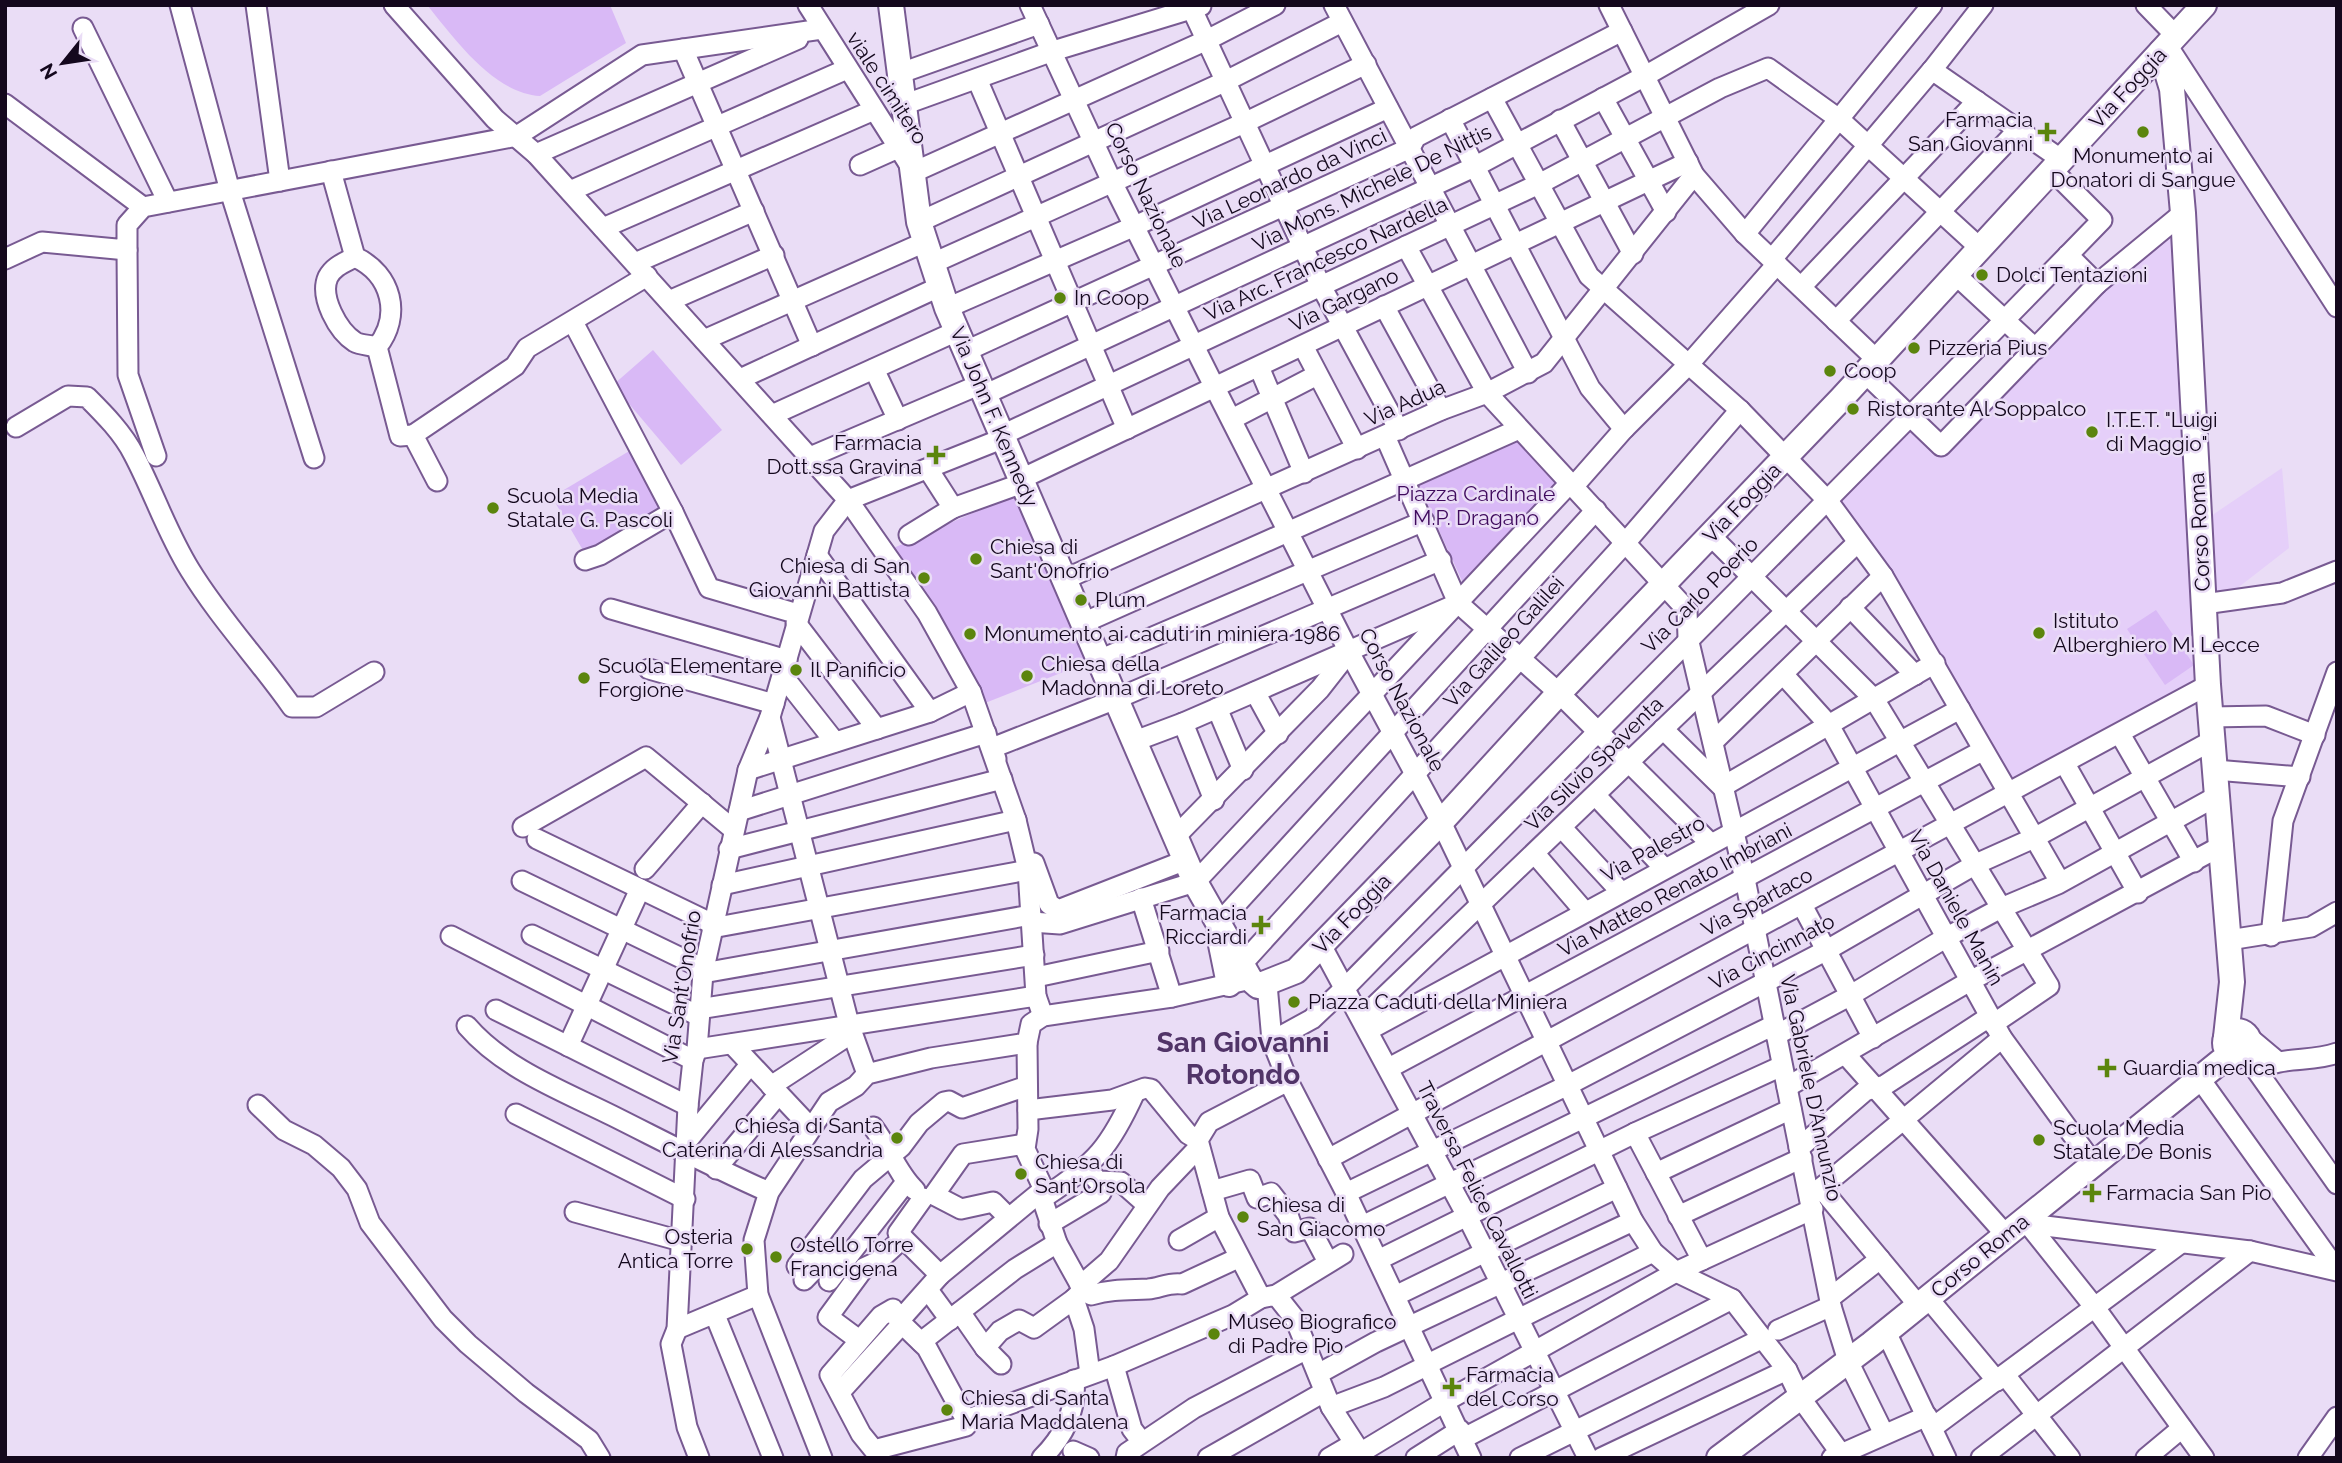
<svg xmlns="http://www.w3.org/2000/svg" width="2342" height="1463" font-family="Raleway,sans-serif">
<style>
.built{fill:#e5cff9}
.green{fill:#d9b9f6}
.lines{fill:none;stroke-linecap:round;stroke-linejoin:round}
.minor-casing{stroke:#785a92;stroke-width:23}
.major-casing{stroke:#785a92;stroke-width:28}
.minor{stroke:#fff;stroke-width:19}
.major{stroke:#fff;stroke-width:24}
.poi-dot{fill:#5b850d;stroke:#eaddf6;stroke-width:2.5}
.labels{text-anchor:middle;stroke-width:5;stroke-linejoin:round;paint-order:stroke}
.street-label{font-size:21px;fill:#14081d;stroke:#eaddf6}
.poi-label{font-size:21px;fill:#14081d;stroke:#eaddf6;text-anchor:start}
.park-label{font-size:21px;fill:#3f0a5d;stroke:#eaddf6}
.district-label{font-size:28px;font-weight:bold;fill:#513468;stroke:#eaddf6}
</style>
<rect width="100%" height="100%" fill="#eaddf6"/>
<!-- built -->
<polygon class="built" points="2177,225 2208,518 2282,468 2289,548 2226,597 2194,601 2198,679 2010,783 1889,571 1839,499 1909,423 1938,453 2101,286"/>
<!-- green -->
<g class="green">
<path d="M 427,5 L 610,5 L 626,43 L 540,96 C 493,93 455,39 427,5 Z"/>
<polygon points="653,350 722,430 681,465 613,385"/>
<polygon points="1515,439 1558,485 1463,583 1418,485"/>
<polygon points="631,450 663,505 584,552 552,497"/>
<polygon points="1018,493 1091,661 980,705 889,550"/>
<polygon points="2156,610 2194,665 2165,685 2127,629"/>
</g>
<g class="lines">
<defs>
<g id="minor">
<polyline points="180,5 230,191 314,458"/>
<polyline points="256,5 280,181"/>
<polyline points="394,5 495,119 536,154 848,500 927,613 971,692 1016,820 1028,870 1036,996 1043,1016"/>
<polyline points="808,5 914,172 1207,40 1275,5"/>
<polyline points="1030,5 1112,182 1215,388 1348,650 1441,822 1633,1221 1653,1252 1676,1272 1732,1299 1787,1370 1800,1397 1844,1458"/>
<polyline points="1190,5 1321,286 1399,430"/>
<polyline points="1334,5 1528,373"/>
<polyline points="1609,5 1694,175 1745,234 1877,360"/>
<polyline points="2146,5 2176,36"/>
<polyline points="83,28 168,202"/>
<polyline points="2167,45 2337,307"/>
<polyline points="683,49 812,346"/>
<polyline points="1932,70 2062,160"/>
<polyline points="898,74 1039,24"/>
<polyline points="977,79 1127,429"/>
<polyline points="1492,98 1589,276 1740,410 1828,501 1883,576 2060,882"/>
<polyline points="1603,98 1666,212"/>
<polyline points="5,104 143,207"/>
<polyline points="903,105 1053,51 1201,6"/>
<polyline points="1450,119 1590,388 1624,429"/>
<polyline points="1560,120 1633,254"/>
<polyline points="536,154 798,39"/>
<polyline points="860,165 898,148"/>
<path d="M 331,171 L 355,257 C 392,274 402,316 377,347 L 400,436 L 413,435"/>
<polyline points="570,191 847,69"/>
<polyline points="919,222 1224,82 1342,22"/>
<polyline points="603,228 874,110"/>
<polyline points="1745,234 1932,5"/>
<polyline points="1406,246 1487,393 1687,610 1688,638 1745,879 1831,1306 1848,1361 1884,1434"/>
<polyline points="127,250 128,375 156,456"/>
<polyline points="2068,255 2097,284"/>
<path d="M 355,257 C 344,263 334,266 328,277 C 319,297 338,331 355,342 C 360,345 370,345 377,347"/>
<polyline points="5,259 42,242 127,250 127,225 143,207 517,136 642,55 822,29"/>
<polyline points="1772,259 1932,70 1983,5"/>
<polyline points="635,263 754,211"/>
<polyline points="931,264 1244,123 1366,64"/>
<polyline points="1956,275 2036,349"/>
<polyline points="1801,287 1977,101"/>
<polyline points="669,301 774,255"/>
<polyline points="1384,306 1441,410"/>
<polyline points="947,308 1135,226 1388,108"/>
<polyline points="1836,321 2017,131"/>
<polyline points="573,322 673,512 709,588 798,614"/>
<polyline points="704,340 925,242"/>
<polyline points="1303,346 1357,449"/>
<polyline points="966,351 1410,148 1416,137 1622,31"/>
<polyline points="1259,367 1304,473"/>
<polyline points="874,369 898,420"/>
<polyline points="1865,373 1941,446 2097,284 2183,213"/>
<polyline points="740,379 939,287"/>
<polyline points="986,394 1474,167 1645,76 1769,5"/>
<polyline points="772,415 957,331"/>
<polyline points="1232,419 1317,375"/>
<path d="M 16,427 L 68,396 L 87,397 C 104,414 123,433 134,455 C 154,493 167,533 190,570 C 220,619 259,660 292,707 L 316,707 L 374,672"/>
<polyline points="1002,435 1541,183 1720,88 1768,68 1839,119 1980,248"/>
<polyline points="1385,436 1458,603 1559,693 1710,843"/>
<polyline points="810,457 981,384"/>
<polyline points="928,469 953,508"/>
<polyline points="1021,479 1688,162"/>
<polyline points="437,481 413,435 515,366 527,348 647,276"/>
<polyline points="1573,487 1624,429 1689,364 1777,264"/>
<polyline points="848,500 1004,438"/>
<polyline points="909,535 953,508 1023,483"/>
<polyline points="1711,536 1874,699 2049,986 1993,1024"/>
<polyline points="817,555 930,712"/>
<polyline points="585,560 600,555 673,512"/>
<polyline points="1063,580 1441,410 1487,393 1544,363 1694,175"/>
<polyline points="2204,604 2282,593 2337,571"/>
<polyline points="1850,607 1915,675"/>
<polyline points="611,609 787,660"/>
<polyline points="796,623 877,729"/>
<polyline points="1083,623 1519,429"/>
<polyline points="1099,660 1424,521"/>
<polyline points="649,669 774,704"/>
<polyline points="1783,674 1829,725 2002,1038 2093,1163"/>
<polyline points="783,676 835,742"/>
<polyline points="1255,692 1278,734"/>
<polyline points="1217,708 1243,770"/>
<polyline points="770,717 849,1024 867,1074"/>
<polyline points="2211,717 2266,716 2315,735"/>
<polyline points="1183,723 1214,800"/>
<polyline points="1663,729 1722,787 1935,663"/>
<polyline points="2120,734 2194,862"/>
<polyline points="1135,741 1183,723 1452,606"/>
<polyline points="1713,742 1883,576"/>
<polyline points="996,759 992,748 1116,699 1441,560"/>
<polyline points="2065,764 2138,893"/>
<polyline points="748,770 930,712 971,692"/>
<polyline points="2215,770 2300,777"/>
<polyline points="1596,796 1664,868"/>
<polyline points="739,811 986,733"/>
<polyline points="523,827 646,757 734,830"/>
<polyline points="1562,828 1621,892"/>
<polyline points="1176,836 1320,689 1349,652"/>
<polyline points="537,839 713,924"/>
<polyline points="729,849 1002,779"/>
<polyline points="1535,854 1585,912"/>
<polyline points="1034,863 1049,904 1058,910 1186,860"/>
<polyline points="645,869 702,803"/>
<polyline points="1193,878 1202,875 1570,483"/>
<polyline points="522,881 704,969"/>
<polyline points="722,885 1016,820"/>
<polyline points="1141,898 1172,997"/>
<polyline points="1802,905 1873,1038"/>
<polyline points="1031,922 1060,924 1195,882"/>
<polyline points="1218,924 1596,510"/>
<polyline points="712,928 1028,870"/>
<polyline points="532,935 699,1016"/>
<polyline points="451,936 693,1060"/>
<polyline points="2271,936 2283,821 2337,672"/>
<polyline points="2229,940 2311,927 2337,912"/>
<polyline points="1321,945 1467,1216 1588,1458"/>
<polyline points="1242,964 1626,542 1740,410"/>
<polyline points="703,973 1031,915"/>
<polyline points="1036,977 1159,951"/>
<polyline points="1267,984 1272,1041 1288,1081 1346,1193 1471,1458"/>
<polyline points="699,1009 1034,955"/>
<polyline points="496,1010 688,1106"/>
<polyline points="1362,1018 1857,543"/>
<path d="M 467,1026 C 504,1069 563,1091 613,1116 C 665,1142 716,1169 769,1192"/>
<polyline points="1369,1030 1960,709"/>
<polyline points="1776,1035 1851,995 1947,937 2001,908 2058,884 2217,796"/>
<polyline points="2246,1035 2277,1061"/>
<path d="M 1272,1041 L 1312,1019 L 1345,988 C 1597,731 1852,478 2102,220 L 2052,170"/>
<polyline points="1027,1043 1028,1129 1025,1149 1045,1192 1042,1198 1057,1243 1083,1290 1074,1299 1084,1329 1090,1374"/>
<polyline points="732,1044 811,1128"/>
<polyline points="568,1046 640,889"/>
<polyline points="697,1049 1036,996"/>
<polyline points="2246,1051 2257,1071 2337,1184"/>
<polyline points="1846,1055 2006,1235"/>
<polyline points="1389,1068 1982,751"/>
<path d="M 2257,1071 C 2280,1055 2310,1063 2337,1053"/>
<polyline points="2200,1079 2337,1270"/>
<polyline points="1288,1081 1209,1122 1198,1140 1219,1217 1261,1298 1276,1295 1295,1319 1331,1407 1364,1458"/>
<polyline points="771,1086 852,1033"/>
<polyline points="1787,1087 1970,981 2223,845"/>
<polyline points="258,1105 284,1130 314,1145 341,1168 357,1189 370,1223 443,1319 468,1344 526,1393 589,1440 600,1458"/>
<polyline points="1028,1110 1112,1100 1145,1088 1151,1089 1188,1134 1198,1140"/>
<polyline points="516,1114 685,1199"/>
<path d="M 873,1127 C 888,1146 898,1175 915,1190"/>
<polyline points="1635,1133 1702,1260"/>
<polyline points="687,1141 749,1066"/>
<polyline points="1799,1148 1865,1091 1885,1085 1989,1017"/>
<polyline points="1328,1159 2208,685"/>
<polyline points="716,1169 778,1095"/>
<polyline points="1087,1169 1098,1181 1121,1182 1147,1205"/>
<polyline points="1656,1173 1791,1109"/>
<polyline points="1821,1188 1919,1306"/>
<polyline points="1212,1191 1250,1180 1257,1198 1271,1193 1288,1215 1294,1232 1310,1228 1328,1262"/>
<polyline points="1346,1193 1568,1085 1827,950 1976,864 2034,838 2213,740"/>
<polyline points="934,1195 963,1154 1025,1144"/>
<polyline points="934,1195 961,1209 993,1202 1008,1217"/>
<path d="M 1046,1196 C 1096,1163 1110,1147 1135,1092"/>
<polyline points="1810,1197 2002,1038"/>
<polyline points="575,1212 681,1241"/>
<polyline points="1678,1216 1802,1158"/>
<polyline points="2025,1220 2096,1309 2204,1458"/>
<polyline points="1049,1224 1101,1193 1105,1182"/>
<polyline points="2029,1224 2250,1251 2337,1271"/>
<polyline points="1362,1226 1774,1025"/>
<polyline points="903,1238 940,1275"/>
<polyline points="1179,1240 1219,1217"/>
<polyline points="813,1245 841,1266"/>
<polyline points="1378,1260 1635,1133 1782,1066"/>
<polyline points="797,1266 863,1179 901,1147 919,1123 944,1102 949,1101 962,1108 1027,1086"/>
<polyline points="804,1280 827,1256"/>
<polyline points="829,1281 906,1182"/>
<polyline points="1080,1286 1109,1261 1160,1188 1199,1147"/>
<polyline points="928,1290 950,1320"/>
<path d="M 1083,1290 L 1091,1295 C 1113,1289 1126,1290 1148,1289 C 1160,1288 1169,1282 1182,1284 L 1238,1258"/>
<polyline points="1276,1295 1343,1254"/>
<polyline points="1395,1296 1617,1188"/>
<polyline points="1830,1298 1880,1259"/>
<polyline points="1928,1298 1997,1381"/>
<polyline points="960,1312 985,1348 1000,1331 1019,1320 1034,1328 1074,1299"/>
<polyline points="715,1315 773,1458"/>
<polyline points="899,1321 927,1348 966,1420"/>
<polyline points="677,1329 758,1295"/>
<polyline points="1778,1330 1831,1306"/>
<polyline points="1886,1332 1946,1458"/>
<polyline points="859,1340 828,1317 864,1268 877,1262 903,1238 898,1233 923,1198"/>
<polyline points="921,1342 1015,1269 1057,1243"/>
<polyline points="985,1348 1001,1364"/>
<polyline points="1428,1364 1653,1252"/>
<polyline points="1114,1366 1132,1429 1142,1442"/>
<polyline points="1318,1374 1376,1342 1633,1221"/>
<polyline points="2005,1375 2070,1458"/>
<polyline points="840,1392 900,1326"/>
<polyline points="1331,1407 1384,1387 1428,1365"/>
<polyline points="966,1420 966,1426 874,1450 861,1434 830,1375 881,1316 893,1309 899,1321 940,1275 1038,1194 1042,1198"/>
<polyline points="966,1420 1114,1366 1233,1315 1261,1298"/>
<polyline points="1932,1428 2181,1243"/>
<polyline points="1464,1438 1732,1299"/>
<polyline points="1073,1451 1089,1458"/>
<polyline points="1360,1453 1446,1401 1676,1272 1813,1209"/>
<polyline points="699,1458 687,1427 671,1344 677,1329 688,1106 693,1060 697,1049 703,973 748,770 770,717 824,531 848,500"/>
<polyline points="822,1458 758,1295 754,1240 769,1192 829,1102 856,1086 867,1074 931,1058 1027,1043 1031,1024 1043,1016 1172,997 1242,981"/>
<path d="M 1042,1458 C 1063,1437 1077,1412 1074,1380"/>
<polyline points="1126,1458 1127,1453 1194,1408 1307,1349"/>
<polyline points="1208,1458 1324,1392"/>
<polyline points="1329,1458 1353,1444"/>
<polyline points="1416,1458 1460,1430"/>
<polyline points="1520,1458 1763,1338"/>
<polyline points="1601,1458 1787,1370"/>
<polyline points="1832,1458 1927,1416"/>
<polyline points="1981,1458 2250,1251"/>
<polyline points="2146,1458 2182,1428"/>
<polyline points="2308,1458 2337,1417"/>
</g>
<g id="major">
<polyline points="891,5 919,222 947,308 1195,882 1250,979 1258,986 1296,971 1441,822 1559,693 1841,399 2204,5"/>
<polyline points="2161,52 2172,89 2183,213 2208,685 2232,982 2226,1037"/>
<polyline points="1219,935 1229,984"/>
<circle cx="2237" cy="1043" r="12"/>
<polyline points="1719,1458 1871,1344 2220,1062 2239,1055"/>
</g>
</defs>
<!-- minor casing -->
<use href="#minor" class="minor-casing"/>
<!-- major casing -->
<use href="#major" class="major-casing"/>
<!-- minor -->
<use href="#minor" class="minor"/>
<!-- major -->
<use href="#major" class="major"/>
</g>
<!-- markers -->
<g class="poi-dot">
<path d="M2043.5 121.5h7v7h7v7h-7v7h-7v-7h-7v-7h7z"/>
<circle cx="2143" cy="132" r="7"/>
<circle cx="1982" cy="275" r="7"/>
<circle cx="1060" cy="298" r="7"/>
<circle cx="1914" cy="348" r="7"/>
<circle cx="1830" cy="371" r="7"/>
<circle cx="1853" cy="409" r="7"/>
<circle cx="2092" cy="432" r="7"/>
<path d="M932.5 444.5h7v7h7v7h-7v7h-7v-7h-7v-7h7z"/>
<circle cx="493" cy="508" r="7"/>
<circle cx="976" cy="559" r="7"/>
<circle cx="924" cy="578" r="7"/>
<circle cx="1081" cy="600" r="7"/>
<circle cx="2039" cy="633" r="7"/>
<circle cx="970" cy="634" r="7"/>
<circle cx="796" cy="670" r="7"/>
<circle cx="1027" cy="676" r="7"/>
<circle cx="584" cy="678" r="7"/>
<path d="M1257.5 914.5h7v7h7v7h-7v7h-7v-7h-7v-7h7z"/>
<circle cx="1294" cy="1002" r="7"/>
<path d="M2103.5 1057.5h7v7h7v7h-7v7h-7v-7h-7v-7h7z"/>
<circle cx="897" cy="1138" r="7"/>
<circle cx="2039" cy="1140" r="7"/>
<circle cx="1021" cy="1174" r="7"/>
<path d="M2088.5 1182.5h7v7h7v7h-7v7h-7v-7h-7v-7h7z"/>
<circle cx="1243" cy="1217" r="7"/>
<circle cx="747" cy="1249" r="7"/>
<circle cx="776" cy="1257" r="7"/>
<circle cx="1214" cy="1334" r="7"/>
<path d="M1448.5 1376.5h7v7h7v7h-7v7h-7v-7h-7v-7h7z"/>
<circle cx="947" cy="1410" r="7"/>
</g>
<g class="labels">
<!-- street labels -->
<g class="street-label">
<text transform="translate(887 88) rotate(57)" y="7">viale cimitero</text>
<text transform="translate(2128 88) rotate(-47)" y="7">Via Foggia</text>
<text transform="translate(1290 179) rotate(-25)" y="7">Via Leonardo da Vinci</text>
<text transform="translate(1372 188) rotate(-26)" y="7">Via Mons. Michele De Nittis</text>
<text transform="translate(1146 195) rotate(64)" y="7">Corso Nazionale</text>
<text transform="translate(1326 259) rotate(-25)" y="7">Via Arc. Francesco Nardella</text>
<text transform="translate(1344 300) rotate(-26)" y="7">Via Gargano</text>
<text transform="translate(1405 403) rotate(-24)" y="7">Via Adua</text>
<text transform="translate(994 417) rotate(67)" y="7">Via John F. Kennedy</text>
<text transform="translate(1742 503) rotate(-46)" y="7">Via Foggia</text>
<text transform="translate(2200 532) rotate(-93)" y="7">Corso Roma</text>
<text transform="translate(1700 595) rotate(-45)" y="7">Via Carlo Poerio</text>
<text transform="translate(1504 642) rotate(-48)" y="7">Via Galileo Galilei</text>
<text transform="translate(1402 700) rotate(62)" y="7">Corso Nazionale</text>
<text transform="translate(1594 764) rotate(-44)" y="7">Via Silvio Spaventa</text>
<text transform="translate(1653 849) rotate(-29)" y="7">Via Palestro</text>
<text transform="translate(1675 890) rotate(-28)" y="7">Via Matteo Renato Imbriani</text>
<text transform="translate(1757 902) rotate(-28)" y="7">Via Spartaco</text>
<text transform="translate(1956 908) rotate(61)" y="7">Via Daniele Manin</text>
<text transform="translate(1352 914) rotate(-46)" y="7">Via Foggia</text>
<text transform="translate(1772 952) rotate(-28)" y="7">Via Cincinnato</text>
<text transform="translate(682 987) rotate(-81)" y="7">Via Sant'Onofrio</text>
<text transform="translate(1811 1088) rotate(78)" y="7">Via Gabriele D'Annunzio</text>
<text transform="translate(1477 1190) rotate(63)" y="7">Traversa Felice Cavallotti</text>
<text transform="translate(1980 1256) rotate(-39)" y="7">Corso Roma</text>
</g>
<!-- poi labels -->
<g class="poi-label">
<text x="2033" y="127" text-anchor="end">Farmacia<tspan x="2033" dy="24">San Giovanni</tspan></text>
<text x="2143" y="163" text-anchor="middle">Monumento ai<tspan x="2143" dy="24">Donatori di Sangue</tspan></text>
<text x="1996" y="282">Dolci Tentazioni</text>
<text x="1074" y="305">In Coop</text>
<text x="1928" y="355">Pizzeria Pius</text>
<text x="1844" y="378">Coop</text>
<text x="1867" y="416">Ristorante Al Soppalco</text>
<text x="2106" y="427">I.T.E.T. "Luigi<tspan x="2106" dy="24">di Maggio"</tspan></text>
<text x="922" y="450" text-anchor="end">Farmacia<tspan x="922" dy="24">Dott.ssa Gravina</tspan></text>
<text x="507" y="503">Scuola Media<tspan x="507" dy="24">Statale G. Pascoli</tspan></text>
<text x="990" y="554">Chiesa di<tspan x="990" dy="24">Sant'Onofrio</tspan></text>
<text x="910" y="573" text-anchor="end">Chiesa di San<tspan x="910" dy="24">Giovanni Battista</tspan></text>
<text x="1095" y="607">Plum</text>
<text x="2053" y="628">Istituto<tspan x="2053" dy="24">Alberghiero M. Lecce</tspan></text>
<text x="984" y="641">Monumento ai caduti in miniera 1986</text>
<text x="1041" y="671">Chiesa della<tspan x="1041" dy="24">Madonna di Loreto</tspan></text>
<text x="598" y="673">Scuola Elementare<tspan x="598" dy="24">Forgione</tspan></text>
<text x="810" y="677">Il Panificio</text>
<text x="1247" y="920" text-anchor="end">Farmacia<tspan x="1247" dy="24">Ricciardi</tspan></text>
<text x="1308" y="1009">Piazza Caduti della Miniera</text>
<text x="2123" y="1075">Guardia medica</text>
<text x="883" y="1133" text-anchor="end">Chiesa di Santa<tspan x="883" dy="24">Caterina di Alessandria</tspan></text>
<text x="2053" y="1135">Scuola Media<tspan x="2053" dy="24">Statale De Bonis</tspan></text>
<text x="1035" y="1169">Chiesa di<tspan x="1035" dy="24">Sant'Orsola</tspan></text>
<text x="2106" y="1200">Farmacia San Pio</text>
<text x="1257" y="1212">Chiesa di<tspan x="1257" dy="24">San Giacomo</tspan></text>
<text x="733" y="1244" text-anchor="end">Osteria<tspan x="733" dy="24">Antica Torre</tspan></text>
<text x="790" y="1252">Ostello Torre<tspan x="790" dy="24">Francigena</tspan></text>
<text x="1228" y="1329">Museo Biografico<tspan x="1228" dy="24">di Padre Pio</tspan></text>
<text x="1466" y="1382">Farmacia<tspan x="1466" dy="24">del Corso</tspan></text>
<text x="961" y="1405">Chiesa di Santa<tspan x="961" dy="24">Maria Maddalena</tspan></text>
</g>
<!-- park labels -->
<g class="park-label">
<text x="1476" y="501">Piazza Cardinale<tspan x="1476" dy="24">M.P. Dragano</tspan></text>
</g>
<!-- district labels -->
<g class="district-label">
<text x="1243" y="1052">San Giovanni<tspan x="1243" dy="32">Rotondo</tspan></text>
</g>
</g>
<!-- border -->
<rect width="2342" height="1463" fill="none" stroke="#14081d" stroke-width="14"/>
<!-- north arrow -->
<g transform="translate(63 63) rotate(240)" stroke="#eaddf6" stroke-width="5" paint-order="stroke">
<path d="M0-5L12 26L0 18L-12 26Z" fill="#14081d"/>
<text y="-10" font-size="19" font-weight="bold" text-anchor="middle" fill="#14081d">N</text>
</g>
</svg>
